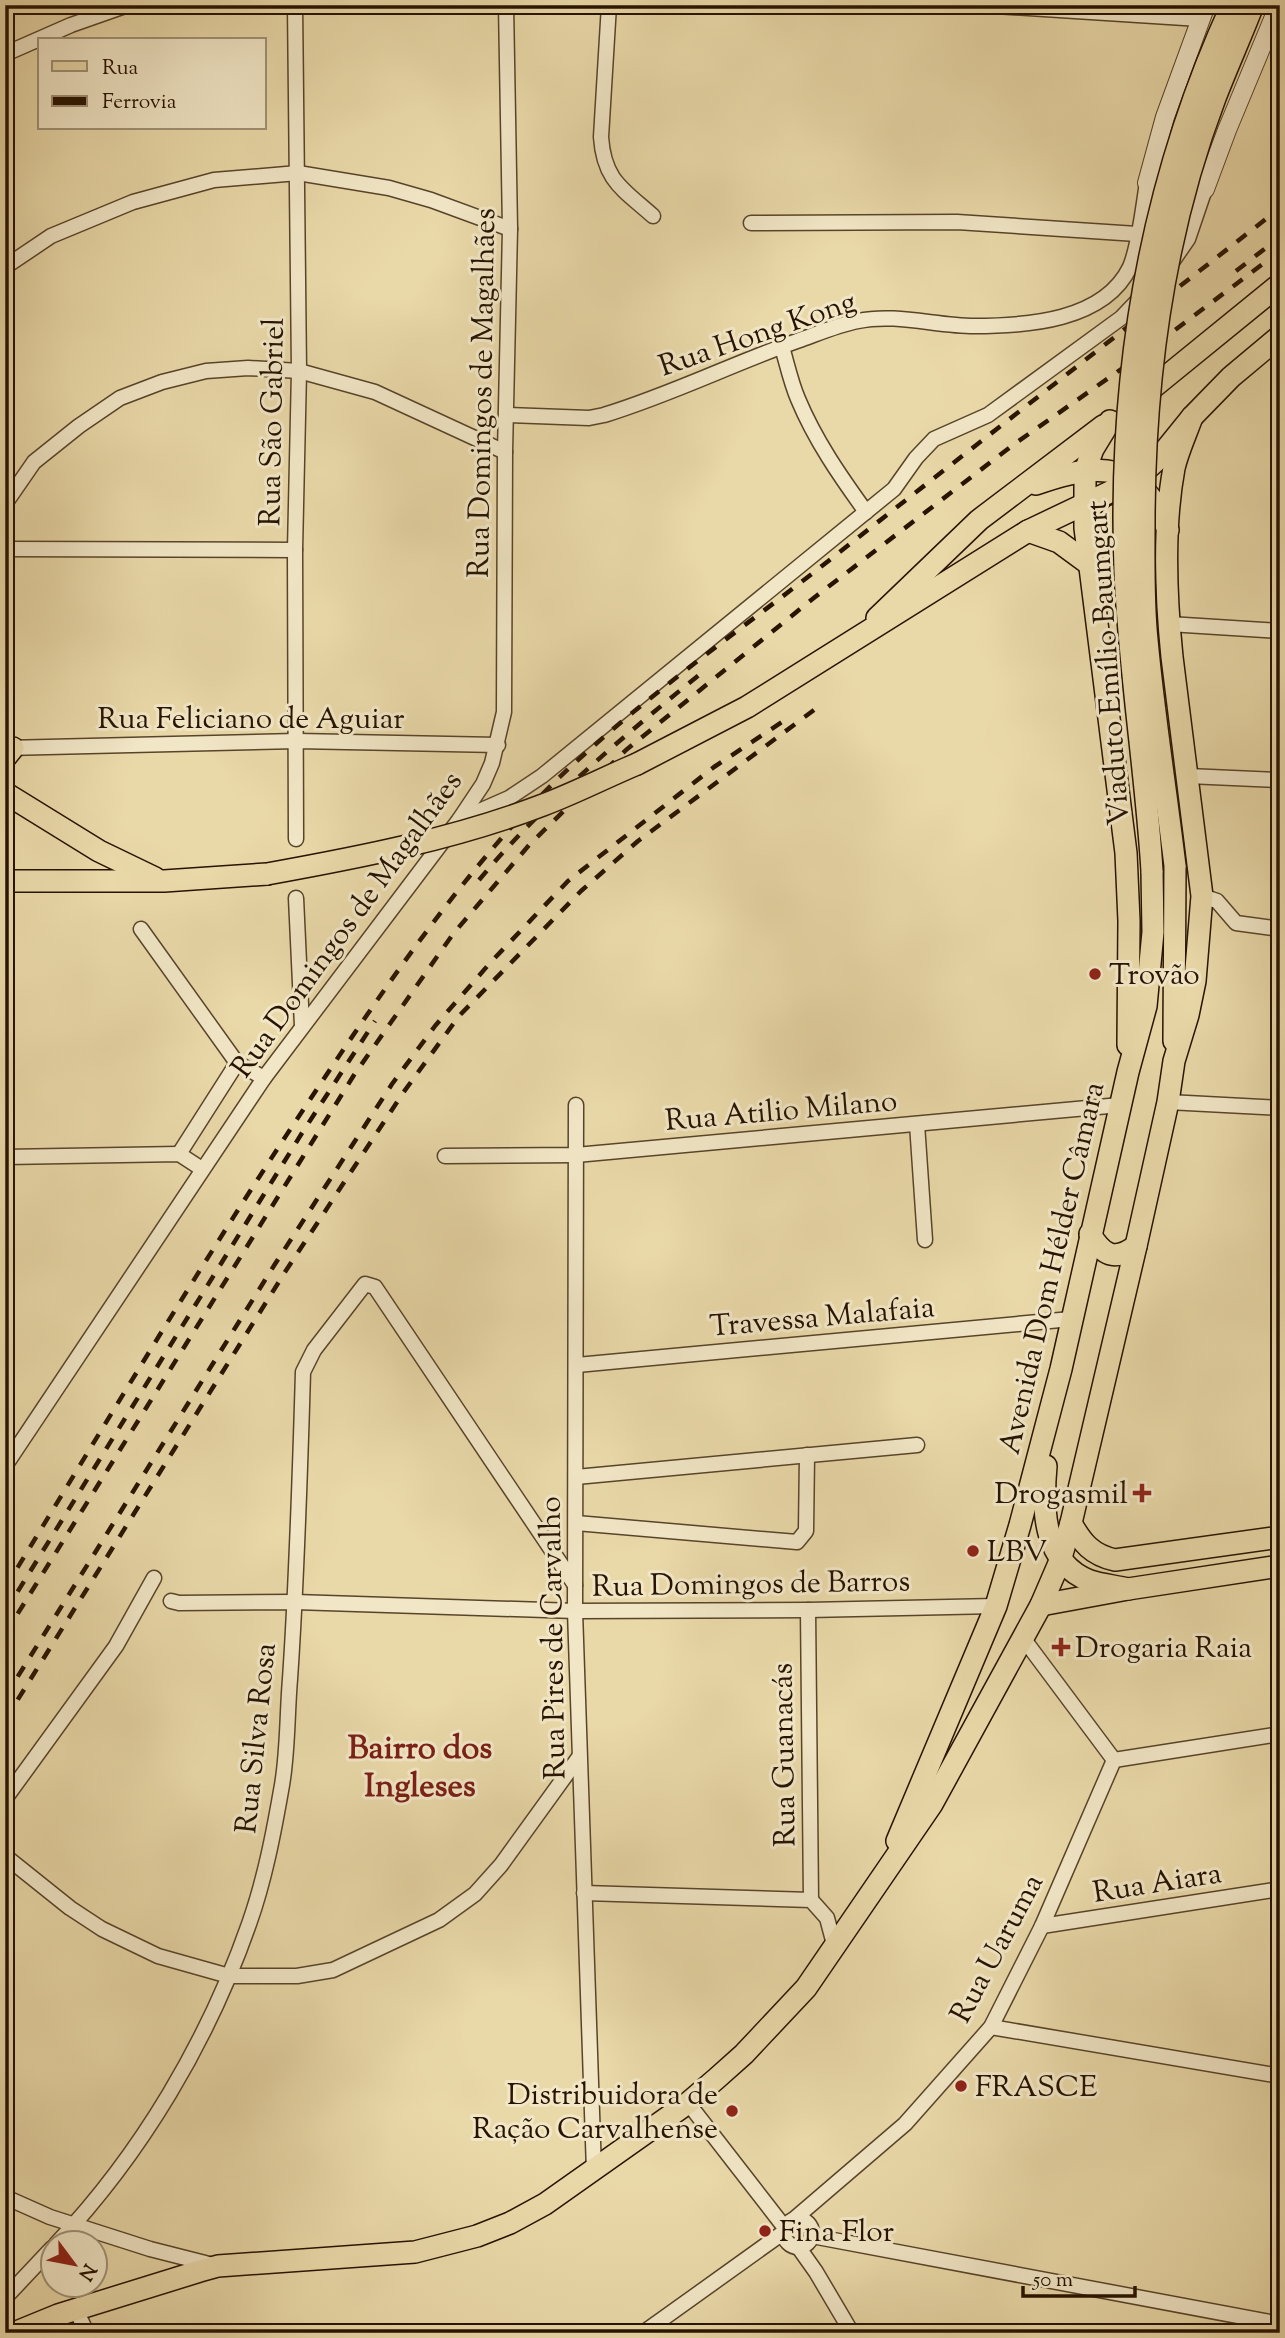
<svg xmlns="http://www.w3.org/2000/svg" width="1285" height="2338" font-family="'Sorts Mill Goudy',serif">
<style>
.lines{fill:none;stroke-linecap:round;stroke-linejoin:round}
.minor-casing{stroke:#58442a;stroke-width:17}
.tertiary-casing{stroke:#58442a;stroke-width:20}
.primary-casing{stroke:#271300;stroke-width:24}
.minor{stroke:#f1e6c6;stroke-width:14}
.tertiary{stroke:#f1e6c6;stroke-width:18}
.primary{stroke:#e9d8a8;stroke-width:21}
.rail{stroke:#271300;stroke-width:4.5;stroke-dasharray:12 12;stroke-linecap:butt}
.primary-bridge-casing{stroke:#271300;stroke-width:24;stroke-linecap:butt}
.primary-bridge{stroke:#e9d8a8;stroke-width:21}
.poi-dot{fill:#8f2418;stroke:#f1e6c6;stroke-width:2.5}
.labels{text-anchor:middle;stroke-width:6;stroke-linejoin:round;paint-order:stroke}
.street-label{font-size:30px;fill:#271300;stroke:#f1e6c6}
.poi-label{font-size:30px;fill:#271300;stroke:#f1e6c6;text-anchor:start}
.quarter-label{font-size:33px;font-weight:bold;fill:#7a1f14;stroke:#f1e6c6}
</style>
<rect width="100%" height="100%" fill="#e9d8a8"/>
<filter id="stains"><feTurbulence type="fractalNoise" baseFrequency=".00286" numOctaves="4"/><feColorMatrix values="0 0 0 0 .2 0 0 0 0 .09 0 0 0 0 .02 0 0 0 .5 -.17"/></filter>
<radialGradient id="worn" r=".72"><stop offset=".6" stop-color="#630" stop-opacity="0"/><stop offset="1" stop-color="#630" stop-opacity=".3"/></radialGradient>
<g class="lines">
<defs>
<g id="minor">
<polyline points="295,5 299,371 295,550 296,839"/>
<path d="M 609,5 L 601,137 C 604,181 623,189 653,216"/>
<polyline points="980,5 1200,19"/>
<polyline points="5,54 71,25 128,5"/>
<polyline points="751,223 957,222 1137,234"/>
<polyline points="1170,265 1188,239 1205,189"/>
<polyline points="5,267 51,236 133,202 214,180 298,173 389,188 431,200 510,229"/>
<path d="M 782,347 C 787,364 791,383 798,399 C 815,440 840,476 866,512"/>
<path d="M 507,415 L 589,418 L 604,415 C 670,395 732,364 797,341 C 817,334 837,325 858,321 C 896,313 936,326 974,326 C 1027,326 1104,321 1130,267 C 1139,246 1143,207 1147,183"/>
<polyline points="5,504 34,462 79,426 120,398 162,382 206,371 248,368 299,371 375,392 505,452"/>
<polyline points="5,549 295,550"/>
<polyline points="1169,624 1280,631"/>
<polyline points="6,748 297,741 498,745"/>
<polyline points="1188,776 1280,780"/>
<polyline points="459,820 509,798 542,776 894,489 916,458 934,439 988,415 1121,318 1142,296"/>
<polyline points="1202,896 1217,901 1236,923 1280,929"/>
<polyline points="296,898 302,1026"/>
<polyline points="141,929 237,1063 264,1078"/>
<polyline points="1168,1102 1280,1108"/>
<polyline points="576,1105 575,1611 594,2171"/>
<polyline points="917,1124 925,1240"/>
<polyline points="179,1154 237,1063"/>
<polyline points="445,1156 576,1155 1120,1105"/>
<polyline points="5,1157 179,1154 202,1169"/>
<polyline points="577,1365 1071,1319"/>
<polyline points="5,1466 264,1078 459,820 483,784 492,763 504,712 505,452 510,229 506,5"/>
<polyline points="576,1477 917,1445"/>
<polyline points="576,1523 797,1542 806,1531 807,1455"/>
<polyline points="171,1601 179,1603 295,1602 575,1611 808,1610 996,1606"/>
<polyline points="808,1610 811,1900"/>
<polyline points="1023,1638 1114,1760"/>
<polyline points="1114,1760 1280,1734"/>
<polyline points="5,1799 116,1646 154,1578"/>
<polyline points="5,1856 70,1908 102,1929 158,1956 229,1976 297,1976 333,1970 439,1920 475,1894 501,1865 579,1757"/>
<polyline points="584,1893 811,1900 827,1918 835,1948"/>
<polyline points="1042,1926 1280,1889"/>
<polyline points="991,2027 1280,2076"/>
<polyline points="688,2103 785,2228"/>
<polyline points="5,2197 50,2217 150,2249 213,2265"/>
<circle cx="798" cy="2233" r="14"/>
<polyline points="793,2220 905,2124 991,2027 1042,1926 1114,1760"/>
<polyline points="812,2236 1280,2324"/>
<path d="M 56,2244 C 142,2153 208,2041 249,1924 C 265,1879 274,1831 282,1785 C 288,1750 287,1714 290,1679 C 297,1577 300,1475 303,1372 L 314,1350 L 365,1284 L 375,1287 L 575,1585"/>
<polyline points="799,2248 816,2272 852,2333"/>
<polyline points="5,2298 52,2248"/>
<polyline points="76,2310 87,2333"/>
<polyline points="643,2333 784,2232"/>
</g>
<polyline id="tertiary" points="1206,5 1165,117 1147,183 1156,197 1167,206 1177,209 1185,208 1205,189 1227,130 1279,5"/>
<g id="primary">
<polyline points="1140,398 1280,284"/>
<polyline points="1110,421 1093,449 1085,471 1085,528 1126,853 1129,921 1128,1045"/>
<path d="M 1036,484 C 1099,461 1141,461 1168,530"/>
<polyline points="1028,531 1059,542 1089,564"/>
<path d="M 1092,555 C 1099,531 1109,508 1139,511"/>
<polyline points="877,618 979,520 1103,426"/>
<polyline points="5,758 13,748"/>
<polyline points="637,764 747,707 1028,531 1135,480 1158,459 1192,417 1231,377 1280,336"/>
<polyline points="5,793 99,851 155,878"/>
<polyline points="5,881 164,881 267,874"/>
<polyline points="1174,1041 1175,866"/>
<path d="M 1090,1234 C 1103,1255 1114,1262 1136,1246"/>
<path d="M 1046,1466 C 1042,1509 1043,1563 1090,1581 C 1102,1585 1116,1586 1128,1589"/>
<path d="M 1071,1523 C 1082,1543 1092,1555 1115,1560 L 1280,1537"/>
<polyline points="1041,1605 1128,1589 1280,1566"/>
<polyline points="897,1841 996,1606 1020,1525 1061,1369 1128,1072 1146,1006 1153,932 1152,871"/>
<path d="M 14,2333 L 58,2315 L 200,2271 L 218,2266 L 415,2252 L 477,2236 L 510,2223 L 545,2204 L 688,2103 L 716,2079 L 744,2054 L 806,1988 L 932,1804 L 1041,1605 L 1060,1561 L 1071,1523 L 1136,1246 L 1168,1102 L 1174,1061 L 1188,1015 L 1195,981 L 1202,896 L 1172,657 C 1166,598 1163,527 1174,468 C 1178,451 1186,434 1192,417"/>
</g>
</defs>
<!-- minor casing -->
<use href="#minor" class="minor-casing"/>
<!-- tertiary casing -->
<use href="#tertiary" class="tertiary-casing"/>
<!-- primary casing -->
<use href="#primary" class="primary-casing"/>
<!-- minor -->
<use href="#minor" class="minor"/>
<!-- tertiary -->
<use href="#tertiary" class="tertiary"/>
<!-- primary -->
<use href="#primary" class="primary"/>
<!-- rail -->
<g class="rail">
<polyline points="1236,271 1280,237"/>
<path d="M 479,880 C 545,801 625,735 704,671"/>
<path d="M 5,1588 C 108,1420 209,1250 319,1086 C 383,990 448,895 526,811 C 611,721 715,649 813,573 C 968,451 1124,330 1280,208"/>
<polyline points="5,1612 302,1133 375,1021"/>
<polyline points="5,1634 354,1075 453,934 530,844 626,750 815,597 1013,445 1147,351 1280,251"/>
<polyline points="5,1697 275,1264 392,1084 435,1026 490,963 568,881 714,767 782,722"/>
<polyline points="5,1720 285,1272 403,1093 459,1016 581,891 638,841 814,710"/>
</g>
<defs>
<g id="primary-bridge">
<path d="M 1175,866 C 1166,791 1154,716 1147,640 C 1143,602 1144,562 1144,524 C 1144,379 1163,235 1215,98 C 1227,67 1241,36 1253,5"/>
<path d="M 1152,871 C 1146,771 1129,671 1125,571 C 1118,376 1150,183 1232,5"/>
<path d="M 267,874 C 361,857 454,839 543,805 C 575,793 606,777 637,764"/>
</g>
</defs>
<!-- primary-bridge casing -->
<use href="#primary-bridge" class="primary-bridge-casing"/>
<!-- primary-bridge -->
<use href="#primary-bridge" class="primary-bridge"/>
</g>
<!-- markers -->
<g class="poi-dot">
<circle cx="1095" cy="974" r="7"/>
<path d="M1138.5 1482.5h7v7h7v7h-7v7h-7v-7h-7v-7h7z"/>
<circle cx="973" cy="1551" r="7"/>
<path d="M1057.5 1636.5h7v7h7v7h-7v7h-7v-7h-7v-7h7z"/>
<circle cx="961" cy="2086" r="7"/>
<circle cx="732" cy="2111" r="7"/>
<circle cx="765" cy="2231" r="7"/>
</g>
<g class="labels">
<!-- street labels -->
<g class="street-label">
<text transform="translate(757 333) rotate(-19)" y="10">Rua Hong Kong</text>
<text transform="translate(481 393) rotate(-89)" y="10">Rua Domingos de Magalhães</text>
<text transform="translate(271 422) rotate(-89)" y="10">Rua São Gabriel</text>
<text transform="translate(1107 663) rotate(-94)" y="10">Viaduto Emílio Baumgart</text>
<text x="251" y="728">Rua Feliciano de Aguiar</text>
<text transform="translate(346 924) rotate(-54)" y="10">Rua Domingos de Magalhães</text>
<text transform="translate(781 1110) rotate(-5)" y="10">Rua Atilio Milano</text>
<text transform="translate(1051 1268) rotate(-77)" y="10">Avenida Dom Hélder Câmara</text>
<text transform="translate(822 1316) rotate(-5)" y="10">Travessa Malafaia</text>
<text transform="translate(751 1583) rotate(-1)" y="10">Rua Domingos de Barros</text>
<text transform="translate(552 1638) rotate(-91)" y="10">Rua Pires de Carvalho</text>
<text transform="translate(255 1738) rotate(-84)" y="10">Rua Silva Rosa</text>
<text transform="translate(783 1755) rotate(-91)" y="10">Rua Guanacás</text>
<text transform="translate(1157 1882) rotate(-9)" y="10">Rua Aiara</text>
<text transform="translate(996 1948) rotate(-62)" y="10">Rua Uaruma</text>
</g>
<!-- poi labels -->
<g class="poi-label">
<text x="1109" y="984">Trovão</text>
<text x="1128" y="1503" text-anchor="end">Drogasmil</text>
<text x="987" y="1561">LBV</text>
<text x="1075" y="1657">Drogaria Raia</text>
<text x="975" y="2096">FRASCE</text>
<text x="718" y="2104" text-anchor="end">Distribuidora de<tspan x="718" dy="34">Ração Carvalhense</tspan></text>
<text x="779" y="2241">Fina Flor</text>
</g>
<!-- quarter labels -->
<g class="quarter-label">
<text x="420" y="1758">Bairro dos<tspan x="420" dy="38">Ingleses</tspan></text>
</g>
</g>
<!-- margin -->
<rect width="1285" height="2338" fill="none" stroke="#e9d8a8" stroke-width="28"/>
<rect x="7" y="7" width="1271" height="2324" fill="none" stroke="#271300" stroke-width="3.5"/>
<rect x="14" y="14" width="1257" height="2310" fill="none" stroke="#271300" stroke-width="2"/>
<!-- legend -->
<rect x="38" y="38" width="228" height="91" fill="#f1e6c6" stroke="#a09277" stroke-width="2"/>
<rect x="52" y="61" width="35" height="10" fill="#e9d8a8" stroke="#a09277" stroke-width="2"/>
<text x="102" y="74" font-size="21" fill="#271300">Rua</text>
<rect x="52" y="96" width="35" height="10" fill="#271300" stroke="#a09277" stroke-width="2"/>
<text x="102" y="108" font-size="21" fill="#271300">Ferrovia</text>
<!-- north arrow -->
<g transform="translate(74 2264) rotate(122)"><circle r="33" fill="#f1e6c6" stroke="#a09277" stroke-width="2"/>
<path d="M0-5L12 26L0 18L-12 26Z" fill="#8f2418"/>
<text y="-10" font-size="19" font-weight="bold" text-anchor="middle" fill="#271300">N</text>
</g>
<!-- scale -->
<path d="M1023 2286v10h112v-10" fill="none" stroke="#271300" stroke-width="3.5"/>
<text x="1033" y="2286" font-size="21" fill="#271300" stroke="#f1e6c6" stroke-width="5" paint-order="stroke">50 m</text>
<rect width="100%" height="100%" filter="url(#stains)"/>
<rect width="100%" height="100%" fill="url(#worn)"/>
</svg>
